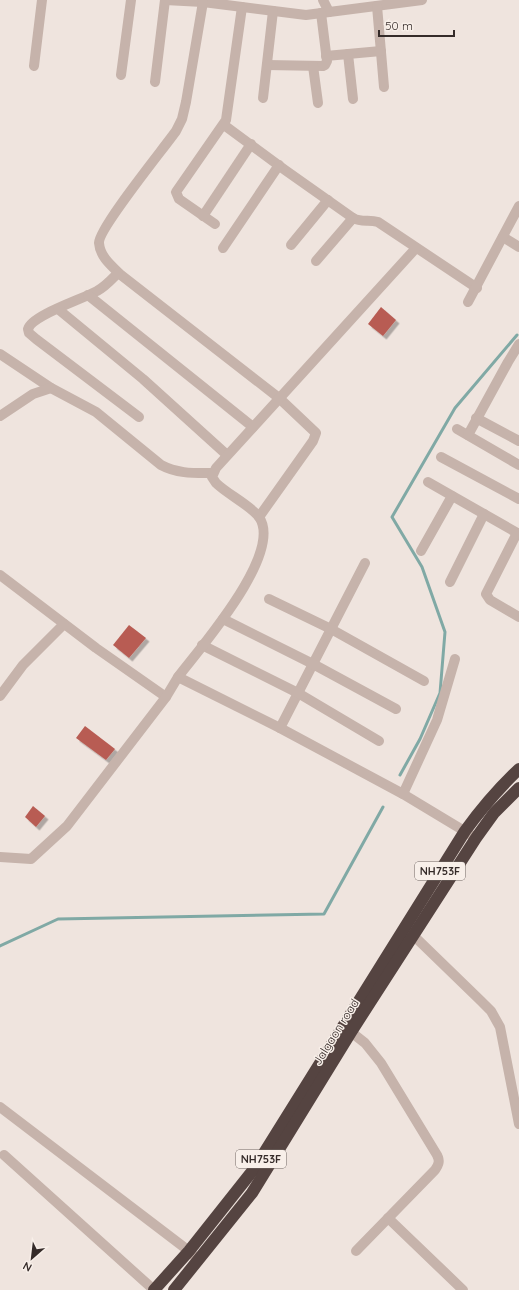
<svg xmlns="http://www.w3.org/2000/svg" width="519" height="1290" font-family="Quicksand,sans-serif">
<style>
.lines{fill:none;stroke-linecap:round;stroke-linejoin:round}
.stream{stroke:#80a9a5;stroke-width:3}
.building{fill:#b85c53;filter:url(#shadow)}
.minor{stroke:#c6b3ab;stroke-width:10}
.highway{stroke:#554441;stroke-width:12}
.labels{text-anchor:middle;stroke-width:3;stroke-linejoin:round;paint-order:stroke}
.shield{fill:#f8efe9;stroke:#706663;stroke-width:1}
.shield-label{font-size:11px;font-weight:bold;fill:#352b29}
.street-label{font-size:12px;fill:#352b29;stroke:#f8efe9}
</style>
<defs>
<filter id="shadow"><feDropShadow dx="3.5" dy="3.5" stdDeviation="0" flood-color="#0004"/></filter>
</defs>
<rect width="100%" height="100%" fill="#efe4de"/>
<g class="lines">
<!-- stream -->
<g class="stream">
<polyline points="400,775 420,739 440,693 445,632 422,567 392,517 455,408 517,335"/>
<polyline points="0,946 58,919 324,914 383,807"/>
</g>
</g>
<!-- building -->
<g class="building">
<polygon points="381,307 396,320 383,336 368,324"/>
<polygon points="129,625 146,638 129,658 113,645"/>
<polygon points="85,726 115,749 106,760 76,738"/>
<polygon points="33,806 45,816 36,827 25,817"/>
</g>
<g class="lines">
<!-- minor -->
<g class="minor">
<polyline points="165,0 203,2 306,15 422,0"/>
<polyline points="323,0 329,12"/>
<path d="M 203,2 L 186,102 L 182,119 L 176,131 C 164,148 98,229 99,243 C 100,257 112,266 121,275 L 279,398 L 316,433 L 313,441 L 259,517"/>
<polyline points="377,6 384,87"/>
<polyline points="348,54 353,99"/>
<polyline points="326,56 381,51"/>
<polyline points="267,65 323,66 325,65 327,61 321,13"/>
<polyline points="34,66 42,0"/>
<polyline points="313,66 318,103"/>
<polyline points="121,75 131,0"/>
<polyline points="155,82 165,0"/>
<polyline points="263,98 273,11"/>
<path d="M 224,125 L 285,170 L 353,218 C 362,223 369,219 378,222 L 477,288"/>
<polyline points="203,216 251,144"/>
<polyline points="215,224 179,199 176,192 226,120 242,7"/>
<polyline points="503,237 519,247"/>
<polyline points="291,245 328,200"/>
<polyline points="223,248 279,165"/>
<polyline points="316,261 353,218"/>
<path d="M 118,273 C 112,279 105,287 97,291 C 83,299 32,315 28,329 L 29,333 L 36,339 L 139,417"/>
<polyline points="88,295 253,427"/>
<polyline points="468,302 519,206"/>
<polyline points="58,309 143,379 227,455"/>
<path d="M 0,354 L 51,388 L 96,412 L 161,465 C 178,474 194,473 213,473"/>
<polyline points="0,416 33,394 51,388"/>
<polyline points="476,418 519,441"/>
<polyline points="457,429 519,465"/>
<polyline points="468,435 508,362 519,344"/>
<polyline points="441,457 519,499"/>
<polyline points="428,482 519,534"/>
<polyline points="517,533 486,594 490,600 519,617"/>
<polyline points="421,551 452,496"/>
<polyline points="365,563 280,728 403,794 471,835"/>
<polyline points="0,575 96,648 166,697"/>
<polyline points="450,582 484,514"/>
<polyline points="269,599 331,629 424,681"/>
<polyline points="223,619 313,664 396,709"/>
<polyline points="202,645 298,693 379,741"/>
<path d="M 178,677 C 200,648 284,553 259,517 C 250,505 227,494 216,483 L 212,477 L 216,468 L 416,248"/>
<polyline points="0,696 23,665 64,624"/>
<polyline points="403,794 437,720 455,659"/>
<polyline points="0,857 31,859 67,826 166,697 178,677 280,728"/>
<polyline points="407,931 414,936 481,1001 491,1011 500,1027 519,1124"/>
<path d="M 351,1032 L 365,1043 L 381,1063 L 437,1155 C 440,1161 439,1164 435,1170 L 356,1251"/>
<polyline points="0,1107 189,1251 198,1260"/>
<polyline points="4,1155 154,1290"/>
<polyline points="388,1218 463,1290"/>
</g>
<!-- highway -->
<g class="highway">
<path d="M 154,1290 L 189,1251 L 254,1169 L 465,831 C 481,809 499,788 519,769"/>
<polyline points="174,1290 252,1193 351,1032 476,838 494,813 519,788"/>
</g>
</g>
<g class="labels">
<!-- shield labels -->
<g class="shield">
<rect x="415" y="862" width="50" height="18" rx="3"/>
<rect x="236" y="1150" width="50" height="18" rx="3"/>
</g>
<g class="shield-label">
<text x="440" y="875">NH753F</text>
<text x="261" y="1163">NH753F</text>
</g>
<!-- street labels -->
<g class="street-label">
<text transform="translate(336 1032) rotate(-58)" y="4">Jalgaon road</text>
</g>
</g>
<!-- north arrow -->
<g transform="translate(32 1258) rotate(208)" stroke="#f8efe9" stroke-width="3" paint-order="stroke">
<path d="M0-3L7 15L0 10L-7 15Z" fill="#352b29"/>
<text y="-6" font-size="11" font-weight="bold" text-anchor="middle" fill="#352b29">N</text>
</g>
<!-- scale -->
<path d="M379 30v6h75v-6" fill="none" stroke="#352b29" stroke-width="2"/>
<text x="385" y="30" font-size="12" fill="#352b29" stroke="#f8efe9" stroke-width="3" paint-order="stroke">50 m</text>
</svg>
